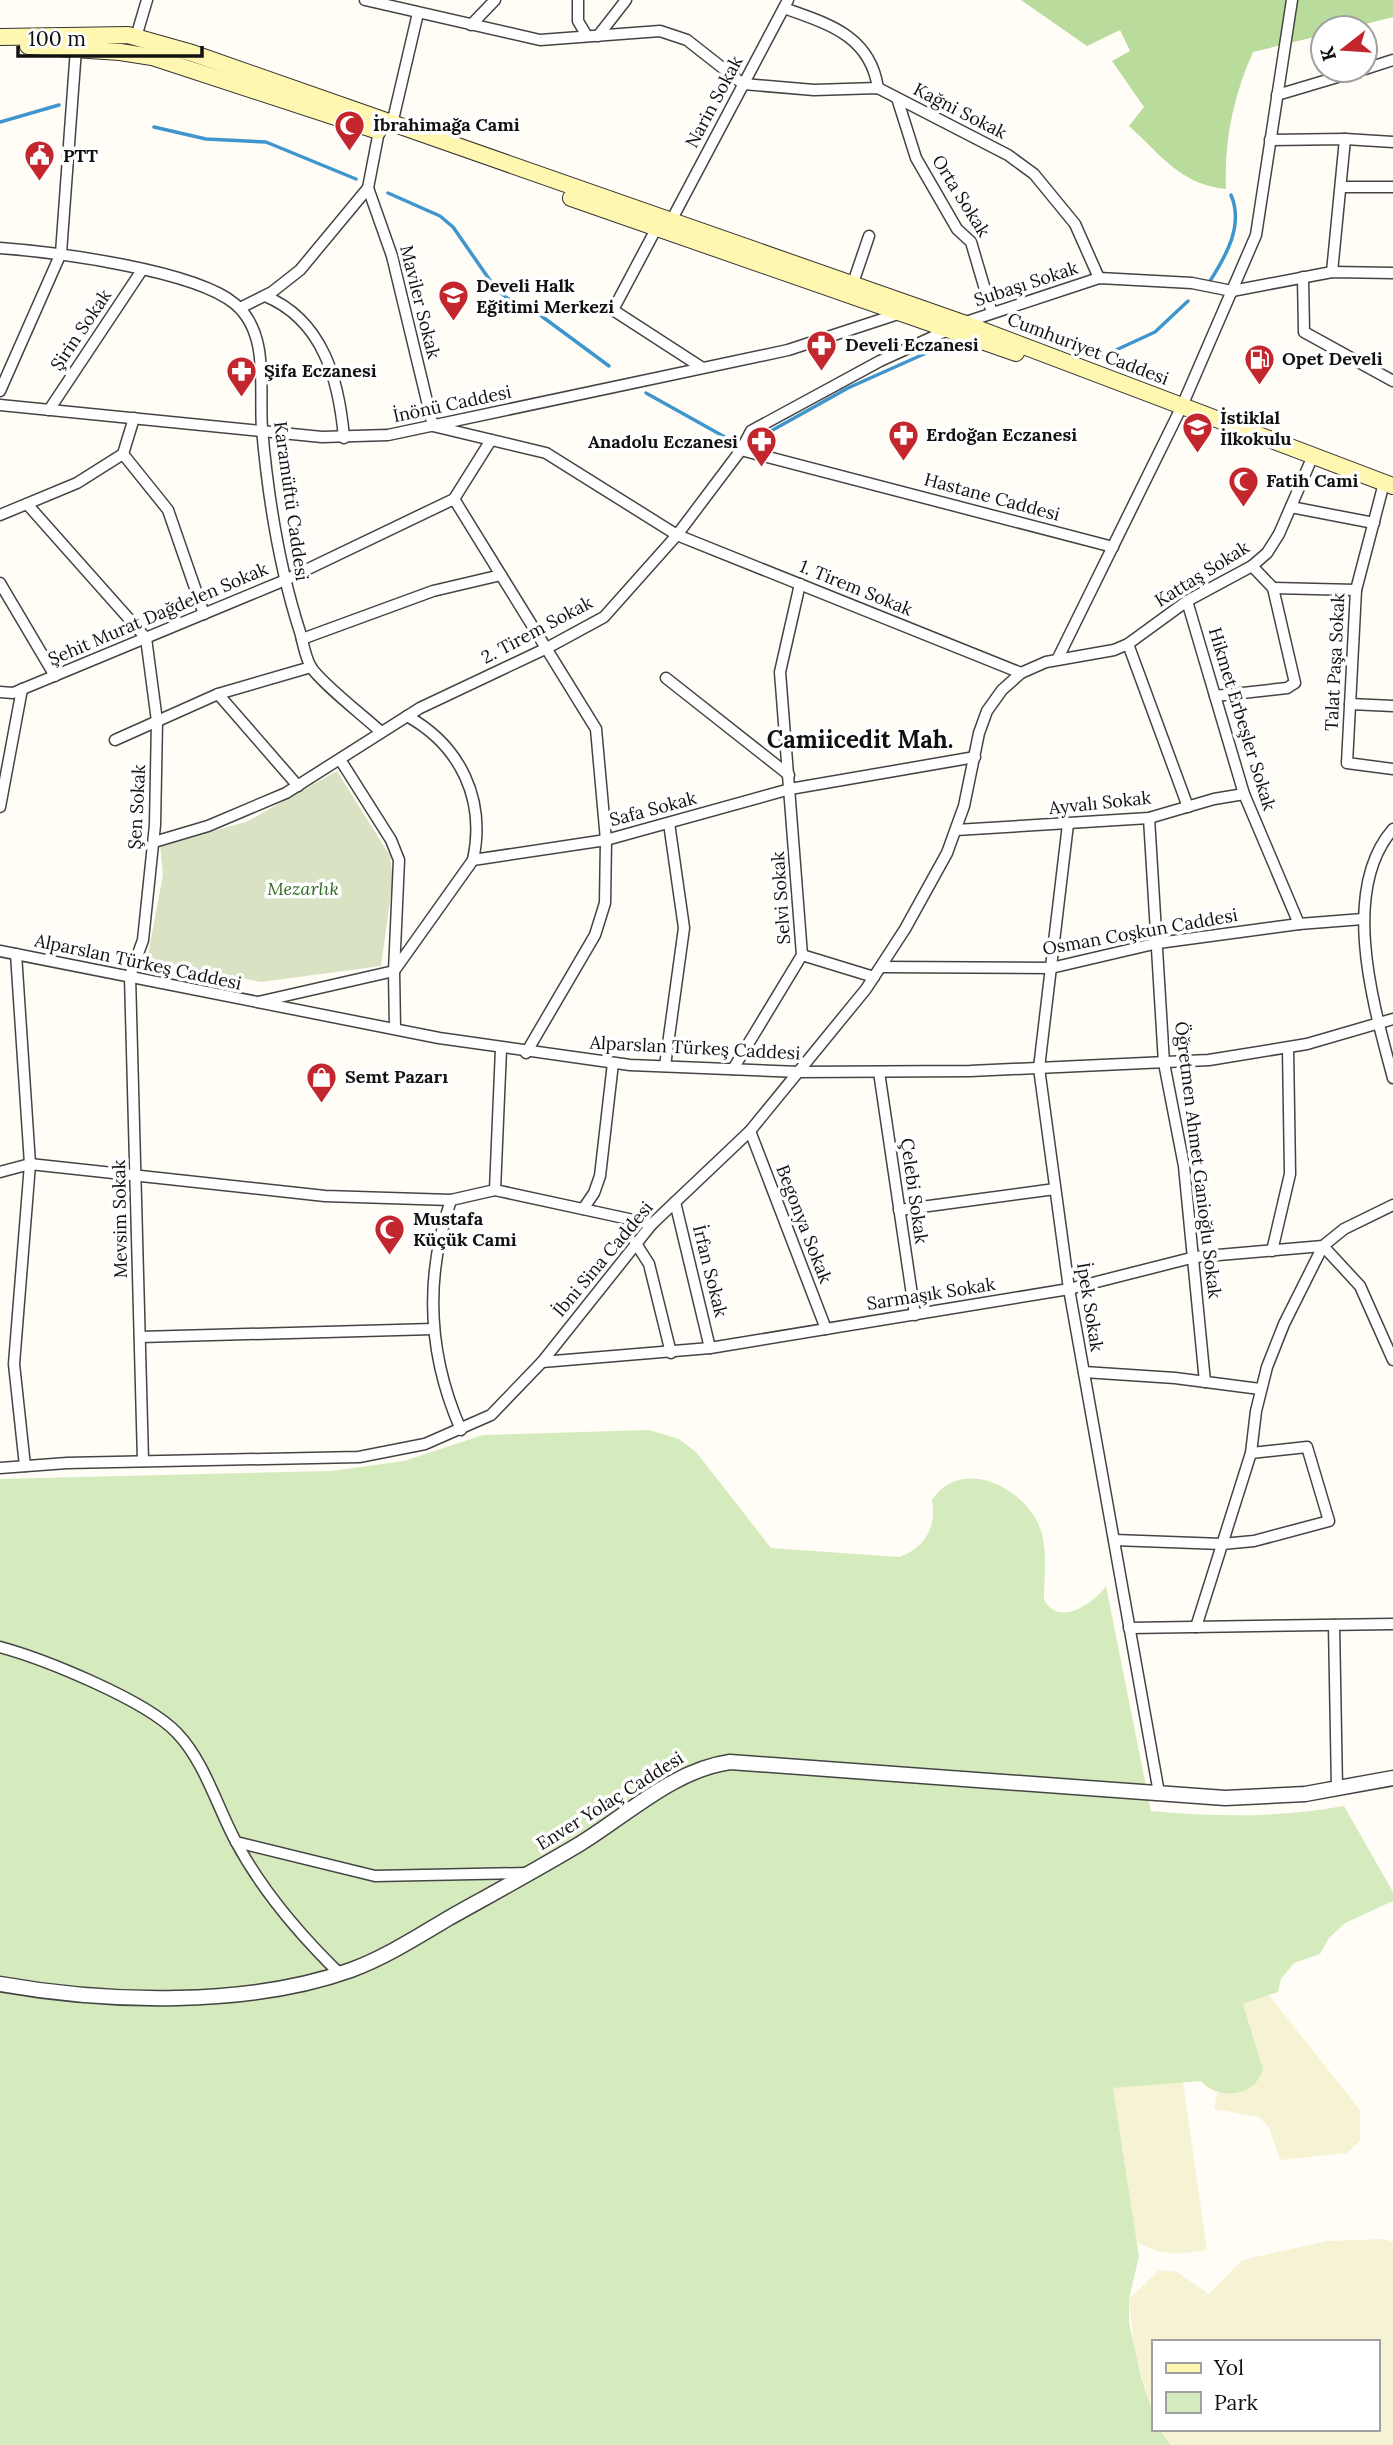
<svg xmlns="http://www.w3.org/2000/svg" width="1393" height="2445" font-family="Lora,serif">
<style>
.farmland{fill:#f6f3d4}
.green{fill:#d5ebbd}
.forest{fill:#b9dc9c}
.cemetery{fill:#d9e3c4}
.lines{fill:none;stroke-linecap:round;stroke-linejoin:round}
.stream{stroke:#3f96cf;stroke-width:3.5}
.minor-casing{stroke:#444;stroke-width:13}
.tertiary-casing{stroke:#444;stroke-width:17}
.secondary-casing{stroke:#333;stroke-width:18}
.minor{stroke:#fff;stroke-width:10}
.tertiary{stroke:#fff;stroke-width:14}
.secondary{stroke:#fff6b0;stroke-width:16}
.labels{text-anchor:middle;stroke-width:7;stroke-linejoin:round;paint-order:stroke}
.street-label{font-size:18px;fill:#111;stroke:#fff}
.poi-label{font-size:18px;font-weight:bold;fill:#111;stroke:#fff;text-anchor:start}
.park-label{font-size:18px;font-style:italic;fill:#2f6b1f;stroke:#fff}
.district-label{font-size:24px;font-weight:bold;fill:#111;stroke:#fff}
</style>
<rect width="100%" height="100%" fill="#fffdf5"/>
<!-- farmland -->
<g class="farmland">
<polygon points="1269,1995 1360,2110 1360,2141 1347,2153 1280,2160 1269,2128 1259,2117 1214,2109 1217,2093 1237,2093 1260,2078 1262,2063 1243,2004"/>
<polygon points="1183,2082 1207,2250 1176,2254 1156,2251 1137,2242 1113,2088"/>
<polygon points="1384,2239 1393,2242 1393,2445 1171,2445 1167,2441 1159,2429 1377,2429 1377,2342 1153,2342 1153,2414 1135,2355 1129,2299 1159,2270 1177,2272 1209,2294 1242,2260 1327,2241"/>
</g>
<!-- green -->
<path class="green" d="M 649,1430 L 679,1439 L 696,1452 L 771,1548 L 899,1557 C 925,1548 937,1527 932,1500 C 961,1456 1025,1487 1040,1528 C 1048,1548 1044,1577 1044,1599 C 1058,1628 1093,1604 1106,1586 L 1151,1811 C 1217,1817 1279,1818 1344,1806 L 1393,1892 L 1393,1901 L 1345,1923 L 1329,1938 L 1320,1954 L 1294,1963 L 1281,1979 L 1278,1992 L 1243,2004 L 1263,2068 C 1257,2097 1218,2101 1201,2081 L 1113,2088 L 1139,2256 L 1129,2299 L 1129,2323 L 1141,2377 L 1153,2414 L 1153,2429 L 1159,2429 L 1171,2445 L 0,2445 L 0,1479 L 331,1471 L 404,1461 L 483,1435 Z"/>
<!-- forest -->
<path class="forest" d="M 1021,0 L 1393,0 L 1393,17 L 1350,28 L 1323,28 L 1323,35 L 1253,52 C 1233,97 1224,141 1226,189 C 1181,185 1160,154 1129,126 L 1144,107 L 1112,61 L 1130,51 L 1120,30 L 1087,46 Z"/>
<!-- cemetery -->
<polygon class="cemetery" points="337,771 390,856 393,879 381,966 261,982 147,960 163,875 160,845 246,822"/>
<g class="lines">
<!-- stream -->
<g class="stream">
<polyline points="0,122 59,105"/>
<polyline points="154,127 206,139 266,142 356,179"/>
<polyline points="388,193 440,216 453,227 496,289 516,305 540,315 609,366"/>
<path d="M 1210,281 C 1226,256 1244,225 1231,195"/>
<polyline points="1103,356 1155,332 1188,301"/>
<polyline points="646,393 732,441"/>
<polyline points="760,437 848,388 933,350"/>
</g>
<defs>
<g id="minor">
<polyline points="365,0 540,40 660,31 687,40 743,84 814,90 878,88 1008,155 1034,174 1075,224 1099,278"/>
<polyline points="578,0 578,21 587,36"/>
<path d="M 784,8 C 828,24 870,35 878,88"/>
<polyline points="471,25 495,0"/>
<polyline points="598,36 626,0"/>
<polyline points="136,37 147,0"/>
<polyline points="1365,69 1393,60"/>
<polyline points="1277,95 1361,70"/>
<polyline points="897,98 916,158 957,229 971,242 992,313"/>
<polyline points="392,124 418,13"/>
<polyline points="1270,140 1345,139 1393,142"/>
<polyline points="1341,187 1393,187"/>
<polyline points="368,188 392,256 433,426 546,453 677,535 1021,673"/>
<polyline points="671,221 788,0"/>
<polyline points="656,229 613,310 701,367"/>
<path d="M 0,248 C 54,252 195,270 235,304 C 270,333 259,389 262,429 C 268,497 279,567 300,632 C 303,642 305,657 311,667 C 321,683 365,717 381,732"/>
<polyline points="1332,272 1345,139"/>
<polyline points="1303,277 1304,332 1393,381"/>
<polyline points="853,283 869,236"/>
<path d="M 265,296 C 323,320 339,380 344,438"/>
<polyline points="240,308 272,292 300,270 368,188 379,131"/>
<polyline points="963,323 1099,278 1192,283 1232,291 1332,272 1393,273"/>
<polyline points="0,391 61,253 76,49"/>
<polyline points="0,405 322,437 388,435 788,350 901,313"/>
<polyline points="49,410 142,270"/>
<polyline points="741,450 1113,547"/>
<polyline points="123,454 168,510 204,614"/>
<polyline points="1384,483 1356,590 1347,763 1393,769"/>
<polyline points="454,499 596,729 606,840 605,903 595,935 526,1053"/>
<polyline points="27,504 146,638 157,721 155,825 143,940 130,976 143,1461"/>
<polyline points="1291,507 1374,523"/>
<polyline points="0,515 77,483 123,454 134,418"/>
<polyline points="0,583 55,676"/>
<polyline points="1273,588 1356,590"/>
<polyline points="1187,601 1244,794 1299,924"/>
<polyline points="302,639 433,591 501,575"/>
<polyline points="1128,644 1188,807"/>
<polyline points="1058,658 1182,406 1256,235 1292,0"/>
<polyline points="666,678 789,775"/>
<polyline points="0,692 13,693 283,581 454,499 491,440"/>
<polyline points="218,694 298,786"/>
<polyline points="1215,696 1287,688 1295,683 1273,588 1252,566"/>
<polyline points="1350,704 1393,706"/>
<path d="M 407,716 C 461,746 486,800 473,860"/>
<polyline points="115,740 218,694 311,667"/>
<polyline points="341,761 391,840 399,860 394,971 395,1029"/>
<polyline points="0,807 22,689"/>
<polyline points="1149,818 1164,1063 1184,1166 1205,1382"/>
<polyline points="1068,824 1039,1068 1069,1289 1159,1793"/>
<path d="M 1393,829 C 1339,891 1374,1007 1393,1078"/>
<polyline points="956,830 1149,818 1214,799 1244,794"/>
<polyline points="154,842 208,826 286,793 420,708 547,648 604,617 677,535 741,450 751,431 880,361 948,330"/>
<polyline points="0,951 439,1038 630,1065 799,1072 970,1071 1209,1060 1307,1044 1393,1019"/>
<polyline points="16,954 30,1164 14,1364 25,1466"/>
<polyline points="802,955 874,977"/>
<polyline points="881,967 1051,968 1158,943 1299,924 1363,919"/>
<polyline points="258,1002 394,971 473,860 606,840 790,789 975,757"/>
<polyline points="665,1066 684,928 669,823"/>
<polyline points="733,1069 802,955 780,672 800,584"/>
<polyline points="879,1072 915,1315"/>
<polyline points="750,1131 826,1329"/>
<polyline points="0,1172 30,1164 325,1196 451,1200 495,1190 652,1224"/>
<polyline points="495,1190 501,1049"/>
<path d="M 451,1200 C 424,1278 428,1355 461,1430"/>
<polyline points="675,1202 710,1348"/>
<polyline points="583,1209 594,1193 600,1176 613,1063"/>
<polyline points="899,1210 1055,1189"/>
<polyline points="635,1242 649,1264 671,1353"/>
<polyline points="1272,1251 1290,1174 1288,1048"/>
<polyline points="140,1337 433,1329"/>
<polyline points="542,1362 710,1348 1069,1289 1195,1257 1323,1246 1360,1286 1393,1360"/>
<polyline points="1084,1372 1175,1378 1260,1389"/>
<polyline points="0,1468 67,1463 359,1457 425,1444 491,1415 542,1362 652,1224 750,1131 866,989 905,929 947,853 964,806 979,733 987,711 1002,690 1021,673 1046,662 1114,650 1128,644 1187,601 1252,566 1267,553 1279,534 1312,458"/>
<polyline points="1114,1540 1222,1544 1254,1541 1329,1521 1307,1447 1251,1453"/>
<polyline points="1334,1625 1337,1789"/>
<polyline points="1196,1627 1251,1453 1256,1411 1267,1367 1284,1324 1323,1246 1344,1229 1393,1205"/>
<polyline points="1129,1628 1393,1624"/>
<path d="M 0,1647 C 44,1659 146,1700 177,1733 C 204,1761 217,1806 235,1840 C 262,1891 299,1934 340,1974"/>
<polyline points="236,1842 375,1876 528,1873"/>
</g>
<path id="tertiary" d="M 0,1984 C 107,2003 248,2007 351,1970 C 386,1957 417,1937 449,1918 C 492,1894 536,1870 578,1845 C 626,1816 673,1770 730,1762 L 1225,1798 L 1305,1794 L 1393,1778"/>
<g id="secondary">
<polyline points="0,37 128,35 192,53 963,323 1393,486"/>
<polyline points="28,46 120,52 152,57 378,131"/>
<polyline points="571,198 1016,353"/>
</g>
</defs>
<!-- minor casing -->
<use href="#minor" class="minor-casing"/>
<!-- tertiary casing -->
<use href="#tertiary" class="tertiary-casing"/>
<!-- secondary casing -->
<use href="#secondary" class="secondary-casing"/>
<!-- minor -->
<use href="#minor" class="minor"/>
<!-- tertiary -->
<use href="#tertiary" class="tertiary"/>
<!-- secondary -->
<use href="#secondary" class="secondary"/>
</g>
<!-- icons -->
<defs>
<symbol id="mosque-pin" viewBox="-11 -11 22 30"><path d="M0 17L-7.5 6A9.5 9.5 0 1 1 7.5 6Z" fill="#c4262e" stroke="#fff"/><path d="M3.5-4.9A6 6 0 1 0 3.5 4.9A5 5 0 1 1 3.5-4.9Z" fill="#fff"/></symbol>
<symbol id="civic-pin" viewBox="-11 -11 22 30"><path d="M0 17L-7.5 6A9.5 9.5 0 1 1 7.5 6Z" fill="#c4262e" stroke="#fff"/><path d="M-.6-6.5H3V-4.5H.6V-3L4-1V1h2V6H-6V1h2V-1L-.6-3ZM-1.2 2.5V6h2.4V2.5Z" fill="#fff"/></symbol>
<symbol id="school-pin" viewBox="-11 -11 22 30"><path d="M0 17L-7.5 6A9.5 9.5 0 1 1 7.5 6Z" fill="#c4262e" stroke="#fff"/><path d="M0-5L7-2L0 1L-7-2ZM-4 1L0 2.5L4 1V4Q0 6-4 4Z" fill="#fff"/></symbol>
<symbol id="pharmacy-pin" viewBox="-11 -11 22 30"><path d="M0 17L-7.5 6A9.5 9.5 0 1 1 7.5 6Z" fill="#c4262e" stroke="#fff"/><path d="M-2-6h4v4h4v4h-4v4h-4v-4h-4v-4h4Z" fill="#fff"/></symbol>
<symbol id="fuel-pin" viewBox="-11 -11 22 30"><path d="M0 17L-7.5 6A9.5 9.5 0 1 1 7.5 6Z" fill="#c4262e" stroke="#fff"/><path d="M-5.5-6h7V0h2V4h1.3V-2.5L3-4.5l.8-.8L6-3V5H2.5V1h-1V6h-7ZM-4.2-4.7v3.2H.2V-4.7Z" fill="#fff"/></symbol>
<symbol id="shop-pin" viewBox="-11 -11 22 30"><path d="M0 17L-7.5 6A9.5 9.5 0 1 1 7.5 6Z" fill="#c4262e" stroke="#fff"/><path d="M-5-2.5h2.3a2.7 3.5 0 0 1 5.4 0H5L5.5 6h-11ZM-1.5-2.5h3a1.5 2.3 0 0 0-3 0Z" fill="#fff"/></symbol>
</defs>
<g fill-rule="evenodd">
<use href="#mosque-pin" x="332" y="108" width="35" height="47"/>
<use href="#civic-pin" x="22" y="138" width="35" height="47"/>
<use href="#school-pin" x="436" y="278" width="35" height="47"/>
<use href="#pharmacy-pin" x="804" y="328" width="35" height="47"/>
<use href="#fuel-pin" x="1242" y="342" width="35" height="47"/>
<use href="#pharmacy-pin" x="224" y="354" width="35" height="47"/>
<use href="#school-pin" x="1180" y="410" width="35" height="47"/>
<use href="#pharmacy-pin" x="886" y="418" width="35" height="47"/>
<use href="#pharmacy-pin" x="744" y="424" width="35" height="47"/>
<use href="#mosque-pin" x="1226" y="464" width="35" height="47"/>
<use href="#shop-pin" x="304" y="1060" width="35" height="47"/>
<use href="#mosque-pin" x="372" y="1212" width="35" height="47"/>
</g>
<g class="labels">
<!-- street labels -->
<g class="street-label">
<text transform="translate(714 102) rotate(-62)" y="6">Narin Sokak</text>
<text transform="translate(960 111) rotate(27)" y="6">Kağni Sokak</text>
<text transform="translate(961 196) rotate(58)" y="6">Orta Sokak</text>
<text transform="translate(1026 284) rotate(-18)" y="6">Subaşı Sokak</text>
<text transform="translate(420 302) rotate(76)" y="6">Maviler Sokak</text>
<text transform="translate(81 330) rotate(-56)" y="6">Şirin Sokak</text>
<text transform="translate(1088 349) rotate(21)" y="6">Cumhuriyet Caddesi</text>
<text transform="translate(452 404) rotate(-12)" y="6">İnönü Caddesi</text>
<text transform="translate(992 497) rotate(15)" y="6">Hastane Caddesi</text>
<text transform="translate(291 501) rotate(82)" y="6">Karamüftü Caddesi</text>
<text transform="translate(1202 574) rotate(-32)" y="6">Kattaş Sokak</text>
<text transform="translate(856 588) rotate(22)" y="6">1. Tirem Sokak</text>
<text transform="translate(158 614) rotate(-23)" y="6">Şehit Murat Dağdelen Sokak</text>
<text transform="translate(537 630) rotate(-28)" y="6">2. Tirem Sokak</text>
<text transform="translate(1335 662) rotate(-87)" y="6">Talat Paşa Sokak</text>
<text transform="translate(1242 719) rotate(73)" y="6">Hikmet Erbeşler Sokak</text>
<text transform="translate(1100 803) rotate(-6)" y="6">Ayvalı Sokak</text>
<text transform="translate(137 807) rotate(-87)" y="6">Şen Sokak</text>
<text transform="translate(653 809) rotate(-15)" y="6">Safa Sokak</text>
<text transform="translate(781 898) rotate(-94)" y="6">Selvi Sokak</text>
<text transform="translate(1140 932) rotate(-10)" y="6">Osman Coşkun Caddesi</text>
<text transform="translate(138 962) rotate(12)" y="6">Alparslan Türkeş Caddesi</text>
<text transform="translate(695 1048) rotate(3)" y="6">Alparslan Türkeş Caddesi</text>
<text transform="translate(1198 1160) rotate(83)" y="6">Öğretmen Ahmet Ganioğlu Sokak</text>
<text transform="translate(914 1191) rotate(82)" y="6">Çelebi Sokak</text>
<text transform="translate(120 1219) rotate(-91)" y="6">Mevsim Sokak</text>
<text transform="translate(804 1224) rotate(69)" y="6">Begonya Sokak</text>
<text transform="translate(603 1259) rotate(-50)" y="6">İbni Sina Caddesi</text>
<text transform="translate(710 1271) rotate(76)" y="6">İrfan Sokak</text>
<text transform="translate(931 1294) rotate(-9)" y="6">Sarmaşık Sokak</text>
<text transform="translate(1090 1307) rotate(81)" y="6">İpek Sokak</text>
<text transform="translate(610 1801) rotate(-32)" y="6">Enver Yolaç Caddesi</text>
</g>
<!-- poi labels -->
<g class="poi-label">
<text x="373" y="131">İbrahimağa Cami</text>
<text x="63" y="162">PTT</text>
<text x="476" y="292">Develi Halk<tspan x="476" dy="21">Eğitimi Merkezi</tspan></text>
<text x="845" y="351">Develi Eczanesi</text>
<text x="1282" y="365">Opet Develi</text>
<text x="264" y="377">Şifa Eczanesi</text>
<text x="1220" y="424">İstiklal<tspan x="1220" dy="21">İlkokulu</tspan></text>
<text x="926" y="441">Erdoğan Eczanesi</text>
<text x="738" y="448" text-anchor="end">Anadolu Eczanesi</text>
<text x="1266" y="487">Fatih Cami</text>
<text x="345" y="1083">Semt Pazarı</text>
<text x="413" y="1225">Mustafa<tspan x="413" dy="21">Küçük Cami</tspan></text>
</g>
<!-- park labels -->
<g class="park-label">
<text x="303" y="895">Mezarlık</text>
</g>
<!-- district labels -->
<g class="district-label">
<text x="860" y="748">Camiicedit Mah.</text>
</g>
</g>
<!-- legend -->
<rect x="1152" y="2340" width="228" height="91" fill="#ffffff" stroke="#a0a0a0" stroke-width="2"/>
<rect x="1166" y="2363" width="35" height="10" fill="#fff6b0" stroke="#a0a0a0" stroke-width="2"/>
<text x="1214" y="2375" font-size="21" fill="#111111">Yol</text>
<rect x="1166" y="2392" width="35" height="21" fill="#d5ebbd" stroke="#a0a0a0" stroke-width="2"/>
<text x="1214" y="2410" font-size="21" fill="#111111">Park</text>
<!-- north arrow -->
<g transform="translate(1344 49) rotate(253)"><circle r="33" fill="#ffffff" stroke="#a0a0a0" stroke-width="2"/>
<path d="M0-5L12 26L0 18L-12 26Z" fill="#c4262e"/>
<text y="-10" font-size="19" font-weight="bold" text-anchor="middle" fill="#111111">K</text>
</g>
<!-- scale -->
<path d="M18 46v10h184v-10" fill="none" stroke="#111111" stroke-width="3.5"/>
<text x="28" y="46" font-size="21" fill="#111111" stroke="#ffffff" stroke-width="5" paint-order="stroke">100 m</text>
</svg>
